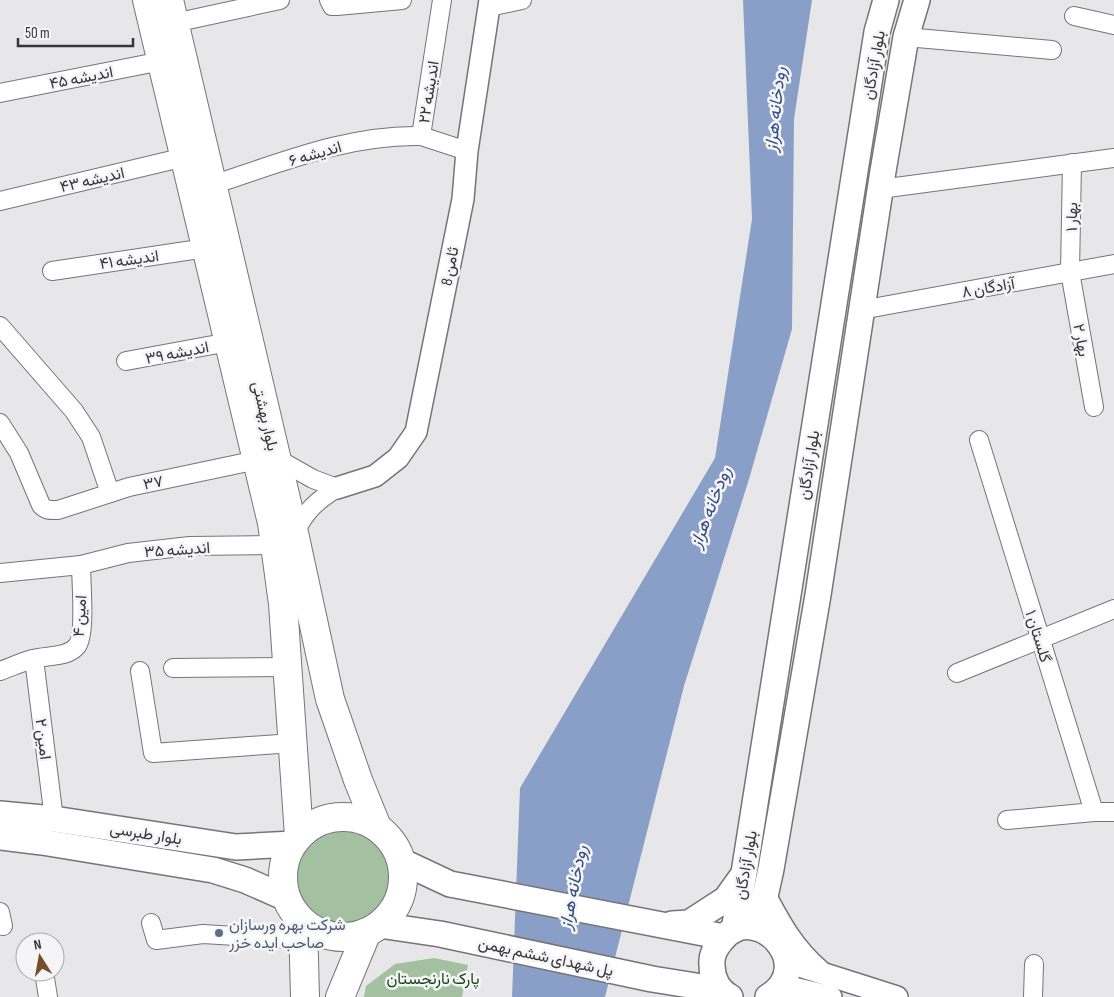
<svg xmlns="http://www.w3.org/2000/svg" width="1114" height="997" font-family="'Sofia Sans Condensed',Vazirmatn,sans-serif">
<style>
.green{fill:#a3c1a1}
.water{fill:#8a9fc7}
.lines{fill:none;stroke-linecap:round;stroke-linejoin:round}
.minor-casing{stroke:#757576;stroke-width:20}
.tertiary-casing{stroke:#757576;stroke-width:24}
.secondary-casing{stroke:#757576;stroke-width:28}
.primary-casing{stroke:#757576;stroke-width:30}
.minor{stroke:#fff;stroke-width:18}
.tertiary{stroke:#fff;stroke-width:21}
.secondary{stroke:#fff;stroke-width:25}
.primary{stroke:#fff;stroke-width:28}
.service-dot{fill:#5c6f8a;stroke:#f5f5f7;stroke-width:2}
.labels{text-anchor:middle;stroke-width:5;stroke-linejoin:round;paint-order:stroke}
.street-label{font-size:16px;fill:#363636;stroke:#f5f5f7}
.service-label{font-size:16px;fill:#4e5e75;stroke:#f5f5f7;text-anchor:start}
.park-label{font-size:16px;fill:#134615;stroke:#f5f5f7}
.water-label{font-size:18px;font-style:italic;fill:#344d82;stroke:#f5f5f7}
</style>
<rect width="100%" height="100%" fill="#e7e7e9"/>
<!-- green -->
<g class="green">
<circle cx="343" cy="877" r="60"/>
<polygon points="434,958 468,965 462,997 364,997 366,986 395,964"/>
</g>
<!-- water -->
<polygon class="water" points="743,0 812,0 794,119 792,329 749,479 684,686 605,997 512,997 520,788 715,458 752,219"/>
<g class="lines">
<defs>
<g id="minor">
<polyline points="329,0 332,6 337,6 402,0"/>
<polyline points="442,0 421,136 467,151"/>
<polyline points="489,7 522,0"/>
<polyline points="1074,16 1114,25"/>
<polyline points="174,23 280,0"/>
<polyline points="906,37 1052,50"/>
<polyline points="0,93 162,61"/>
<polyline points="1072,163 1070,272 1094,407"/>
<path d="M 212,185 C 280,163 349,134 421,136"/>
<polyline points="880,189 1114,158"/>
<polyline points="0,201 185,157"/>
<polyline points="52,271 206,248"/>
<polyline points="861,310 1114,264"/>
<polyline points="0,326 74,411 91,437 110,493"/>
<polyline points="126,361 229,342"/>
<path d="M 0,423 L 19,453 L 41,505 C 46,511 51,510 58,510 L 129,487 L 257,460"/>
<polyline points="979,440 1094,812 1114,812"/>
<polyline points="276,458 313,479 337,488"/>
<path d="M 294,533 C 307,510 315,502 337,488"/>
<polyline points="0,573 81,565 128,553 190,546 275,545"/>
<polyline points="34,659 54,819"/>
<polyline points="173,668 287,667"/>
<path d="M 0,671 C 11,667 22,662 33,659 C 47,655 67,658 77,646 C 86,635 81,581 81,565"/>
<polyline points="140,671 153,753 293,743"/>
<polyline points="957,673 1114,609"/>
<polyline points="1007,820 1094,812"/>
<polyline points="0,912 3,926"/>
<polyline points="151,923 156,940 203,934 304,940"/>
<polyline points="44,972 48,997"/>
<polyline points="1033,997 1034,964"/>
</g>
<g id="tertiary">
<polyline points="337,488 375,476 398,458 416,432 463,199 467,151 490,0"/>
<path d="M 765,895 C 781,925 794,949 820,971"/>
<polyline points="787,962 897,997"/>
<polyline points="781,985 831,997"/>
</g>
<g id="secondary">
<polyline points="0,814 54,819 236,847 293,844"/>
<polyline points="0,837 42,842 213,870 245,880 286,898"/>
<polyline points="401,861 450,884 724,937"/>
<polyline points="672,924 689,923 726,899 741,878"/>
<polyline points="379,925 440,934 652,979 721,990"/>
<polyline points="758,928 771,869 818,595 883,171 906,37 917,0"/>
<polyline points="734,930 744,873 877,32 886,0"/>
<path d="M 730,997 C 718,991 712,978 712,965 C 711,956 715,948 721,941 C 754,897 820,965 768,997"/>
</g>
<g id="primary">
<polyline points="147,0 272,523 283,604 299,836"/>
<polyline points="169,0 294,533 330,699 358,780 377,827"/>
<circle cx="343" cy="877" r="60"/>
<polyline points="303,922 305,997"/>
<polyline points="340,997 367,932"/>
</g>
</defs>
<!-- minor casing -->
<use href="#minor" class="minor-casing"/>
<!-- tertiary casing -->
<use href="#tertiary" class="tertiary-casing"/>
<!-- secondary casing -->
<use href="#secondary" class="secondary-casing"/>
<!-- primary casing -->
<use href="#primary" class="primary-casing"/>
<!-- minor -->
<use href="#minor" class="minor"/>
<!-- tertiary -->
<use href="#tertiary" class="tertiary"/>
<!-- secondary -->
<use href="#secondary" class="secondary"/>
<!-- primary -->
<use href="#primary" class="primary"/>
</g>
<!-- markers -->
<circle class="service-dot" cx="219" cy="933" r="5"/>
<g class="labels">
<!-- street labels -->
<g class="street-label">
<text transform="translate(873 65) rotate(-80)" y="6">بلوار آزادگان</text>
<text transform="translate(81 77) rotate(-11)" y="6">اندیشه ۴۵</text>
<text transform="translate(428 92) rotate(-81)" y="6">اندیشه ۲۲</text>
<text transform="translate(315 153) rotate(-16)" y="6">اندیشه ۶</text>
<text transform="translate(92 179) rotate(-13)" y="6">اندیشه ۴۳</text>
<text transform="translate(1071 217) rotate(-89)" y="6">بهار ۱</text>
<text transform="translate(129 259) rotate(-8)" y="6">اندیشه ۴۱</text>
<text transform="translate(449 266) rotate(-79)" y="6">ثامن 8</text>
<text transform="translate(988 287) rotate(-10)" y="6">آزادگان ۸</text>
<text transform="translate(1082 340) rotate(80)" y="6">بهار ۲</text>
<text transform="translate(177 352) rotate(-11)" y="6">اندیشه ۳۹</text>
<text transform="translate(266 416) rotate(77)" y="6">بلوار بهشتی</text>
<text transform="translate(808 465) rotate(-81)" y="6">بلوار آزادگان</text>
<text transform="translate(153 482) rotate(-11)" y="6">۳۷</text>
<text transform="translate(177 549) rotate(-4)" y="6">اندیشه ۳۵</text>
<text transform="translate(79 616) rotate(-86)" y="6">امین ۴</text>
<text transform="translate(1039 636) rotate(73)" y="6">گلستان ۱</text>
<text transform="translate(44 739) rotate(83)" y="6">امین ۲</text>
<text transform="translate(146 833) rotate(9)" y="6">بلوار طبرسی</text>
<text transform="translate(745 865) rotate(-80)" y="6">بلوار آزادگان</text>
<text transform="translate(546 956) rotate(12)" y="6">پل شهدای ششم بهمن</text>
</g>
<!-- service labels -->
<g class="service-label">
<text x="229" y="930">شرکت بهره ورسازان<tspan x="229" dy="18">صاحب ایده خزر</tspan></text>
</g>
<!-- park labels -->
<g class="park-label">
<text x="433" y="984">پارک نارنجستان</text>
</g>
<!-- water labels -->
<g class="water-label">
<text transform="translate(775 109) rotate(-84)" y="6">رودخانه هراز</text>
<text transform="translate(710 507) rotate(-69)" y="6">رودخانه هراز</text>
<text transform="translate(573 887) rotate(-79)" y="6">رودخانه هراز</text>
</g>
</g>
<!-- north arrow -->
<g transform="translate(40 957) rotate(349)"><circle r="24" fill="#f5f5f7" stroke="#a9a9aa"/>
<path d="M0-4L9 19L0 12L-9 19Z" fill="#744f2a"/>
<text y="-8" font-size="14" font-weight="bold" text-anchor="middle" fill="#363636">N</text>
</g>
<!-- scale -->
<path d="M18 38v8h115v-8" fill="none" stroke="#363636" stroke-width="2.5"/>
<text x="25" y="38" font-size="15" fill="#363636" stroke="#f5f5f7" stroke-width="4" paint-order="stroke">50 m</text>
</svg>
